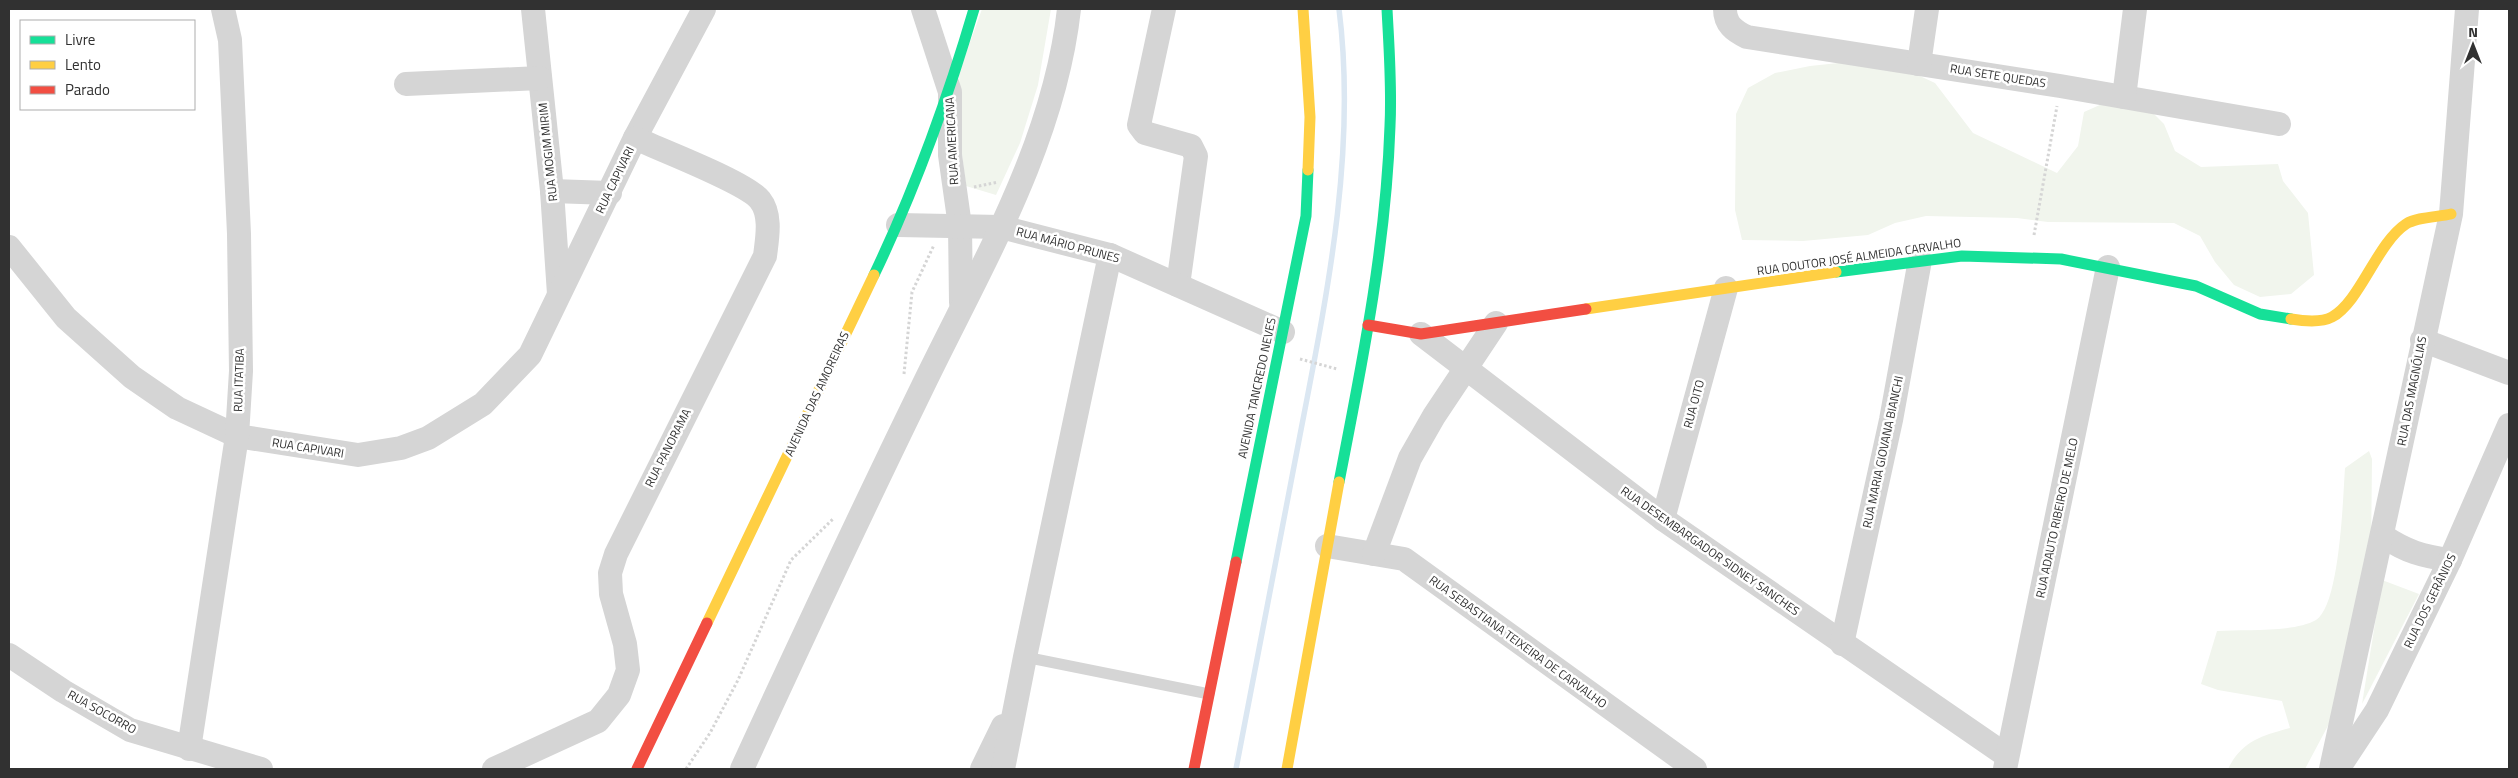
<svg xmlns="http://www.w3.org/2000/svg" width="2518" height="778" font-family="'Titillium Web',sans-serif">
<style>
.green{fill:#f1f5ed}
.lines{fill:none;stroke-linecap:round;stroke-linejoin:round}
.stream{stroke:#dbe7f2;stroke-width:5.5}
.path{stroke:#d5d5d5;stroke-width:3;stroke-dasharray:2.5 2.5;stroke-linecap:butt}
.lane{stroke:#d5d5d5;stroke-width:11}
.street{stroke:#d5d5d5;stroke-width:24}
.fast{stroke:#16e098;stroke-width:11}
.slow{stroke:#ffcf43;stroke-width:11}
.jam{stroke:#f24e42;stroke-width:11}
.labels{text-anchor:middle;stroke-width:5;stroke-linejoin:round;paint-order:stroke}
.street-label{font-size:12px;fill:#313131;stroke:#fff}
</style>
<rect width="100%" height="100%" fill="#fff"/>
<!-- green -->
<g class="green">
<polygon points="982,9 1051,9 1038,85 1020,143 996,195 966,186 962,154 959,73"/>
<polygon points="1848,62 1909,71 1935,83 1973,133 2057,173 2078,146 2084,112 2111,100 2141,101 2164,124 2175,151 2201,167 2278,164 2283,181 2308,213 2314,275 2291,294 2260,297 2234,285 2215,262 2200,236 2174,223 2048,222 2017,218 1926,216 1895,223 1868,235 1803,241 1742,240 1735,210 1736,114 1748,88 1775,73 1810,66"/>
<path d="M 2369,451 L 2372,459 L 2371,555 L 2331,720 L 2305,769 L 2228,769 C 2242,741 2261,736 2290,728 L 2282,701 L 2218,690 L 2201,684 L 2217,631 C 2243,629 2293,633 2316,620 C 2340,605 2343,497 2345,468 Z"/>
<polygon points="2382,580 2419,594 2362,704"/>
</g>
<g class="lines">
<!-- stream -->
<path class="stream" d="M 1236,769 C 1257,658 1279,546 1300,435 C 1327,295 1357,151 1339,9"/>
<!-- path -->
<g class="path">
<polyline points="974,187 998,182"/>
<polyline points="2034,235 2057,106"/>
<polyline points="1300,359 1337,369"/>
<polyline points="904,374 912,292 934,245"/>
<polyline points="686,769 710,733 738,680 791,560 834,518"/>
</g>
<!-- lane -->
<polyline class="lane" points="1025,657 1209,694"/>
<!-- street -->
<g class="street">
<polyline points="533,9 552,191 559,294"/>
<polyline points="923,9 950,92 950,155 960,226 961,302"/>
<polyline points="1164,9 1139,125 1145,133 1191,146 1196,156 1178,285"/>
<path d="M 1725,9 C 1725,24 1734,31 1747,37 L 2060,86 L 2279,124"/>
<polyline points="1919,64 1927,9"/>
<polyline points="406,84 540,78"/>
<polyline points="2124,97 2135,9"/>
<polyline points="552,191 610,193"/>
<polyline points="898,225 1001,227 1110,255 1283,332"/>
<polyline points="9,247 66,318 132,377 177,408 237,436 358,455 401,448 428,438 483,404 530,355 635,138 704,9"/>
<polyline points="1421,334 1663,519 2007,756"/>
<polyline points="2422,340 2509,373"/>
<polyline points="1663,519 1726,288"/>
<path d="M 2383,536 C 2407,552 2422,556 2450,560"/>
<polyline points="1327,546 1404,559 1695,769"/>
<polyline points="1374,554 1410,458 1434,416 1496,323"/>
<polyline points="1842,644 1891,420 1920,260"/>
<polyline points="9,655 63,691 130,730 261,769"/>
<polyline points="189,749 237,436 241,371 239,234 230,40 223,9"/>
<path d="M 494,769 L 598,721 L 619,695 L 628,670 L 625,644 L 611,594 L 610,573 L 616,554 L 765,256 C 767,239 772,215 760,200 C 746,182 660,150 635,138"/>
<path d="M 742,769 C 800,643 859,517 920,392 C 979,269 1054,146 1069,9"/>
<polyline points="982,769 1003,726"/>
<polyline points="1003,769 1025,657 1110,255"/>
<polyline points="2005,769 2108,267"/>
<polyline points="2331,769 2451,214 2467,9"/>
<polyline points="2338,769 2377,710 2450,560 2509,425"/>
</g>
<!-- fast -->
<g class="fast">
<polyline points="1836,272 1962,256 2061,259 2196,286 2260,314 2291,319"/>
<path d="M 874,275 C 915,189 947,101 974,9"/>
<path d="M 1339,482 C 1362,364 1386,246 1390,126 C 1392,87 1389,48 1387,9"/>
<polyline points="1236,562 1306,216 1308,170"/>
</g>
<!-- slow -->
<g class="slow">
<polyline points="1303,9 1310,117 1308,170"/>
<polyline points="1586,309 1836,272"/>
<path d="M 2291,319 C 2303,321 2321,323 2332,317 C 2360,302 2377,243 2406,224 C 2417,217 2438,217 2451,214"/>
<polyline points="707,623 874,275"/>
<polyline points="1287,769 1339,482"/>
</g>
<!-- jam -->
<g class="jam">
<polyline points="1368,325 1421,334 1586,309"/>
<polyline points="637,769 707,623"/>
<polyline points="1194,769 1236,562"/>
</g>
</g>
<g class="labels">
<!-- street labels -->
<g class="street-label">
<text transform="translate(1998 76) rotate(9)" y="4">RUA SETE QUEDAS</text>
<text transform="translate(952 141) rotate(-93)" y="4">RUA AMERICANA</text>
<text transform="translate(548 152) rotate(-96)" y="4">RUA MOGIM MIRIM</text>
<text transform="translate(615 180) rotate(-64)" y="4">RUA CAPIVARI</text>
<text transform="translate(1068 245) rotate(15)" y="4">RUA MÁRIO PRUNES</text>
<text transform="translate(1859 257) rotate(-8)" y="4">RUA DOUTOR JOSÉ ALMEIDA CARVALHO</text>
<text transform="translate(239 380) rotate(-88)" y="4">RUA ITATIBA</text>
<text transform="translate(1257 388) rotate(-78)" y="4">AVENIDA TANCREDO NEVES</text>
<text transform="translate(2412 391) rotate(-79)" y="4">RUA DAS MAGNÓLIAS</text>
<text transform="translate(817 394) rotate(-65)" y="4">AVENIDA DAS AMOREIRAS</text>
<text transform="translate(1694 404) rotate(-75)" y="4">RUA OITO</text>
<text transform="translate(308 448) rotate(9)" y="4">RUA CAPIVARI</text>
<text transform="translate(668 448) rotate(-63)" y="4">RUA PANORAMA</text>
<text transform="translate(1883 452) rotate(-78)" y="4">RUA MARIA GIOVANA BIANCHI</text>
<text transform="translate(2057 518) rotate(-78)" y="4">RUA ADAUTO RIBEIRO DE MELO</text>
<text transform="translate(1710 551) rotate(35)" y="4">RUA DESEMBARGADOR SIDNEY SANCHES</text>
<text transform="translate(2430 601) rotate(-64)" y="4">RUA DOS GERÂNIOS</text>
<text transform="translate(1518 642) rotate(36)" y="4">RUA SEBASTIANA TEIXEIRA DE CARVALHO</text>
<text transform="translate(102 712) rotate(29)" y="4">RUA SOCORRO</text>
</g>
</g>
<!-- border -->
<rect width="2518" height="778" fill="none" stroke="#313131" stroke-width="20"/>
<!-- legend -->
<rect x="20" y="20" width="175" height="90" fill="#ffffff" stroke="#adadad"/>
<rect x="30" y="36" width="25" height="8" fill="#16e098" stroke="#adadad"/>
<text x="65" y="45" font-size="15" fill="#313131">Livre</text>
<rect x="30" y="61" width="25" height="8" fill="#ffcf43" stroke="#adadad"/>
<text x="65" y="70" font-size="15" fill="#313131">Lento</text>
<rect x="30" y="86" width="25" height="8" fill="#f24e42" stroke="#adadad"/>
<text x="65" y="95" font-size="15" fill="#313131">Parado</text>
<!-- north arrow -->
<g transform="translate(2473 45)" stroke="#ffffff" stroke-width="4" paint-order="stroke">
<path d="M0-4L9 19L0 12L-9 19Z" fill="#313131"/>
<text y="-8" font-size="14" font-weight="bold" text-anchor="middle" fill="#313131">N</text>
</g>
</svg>
